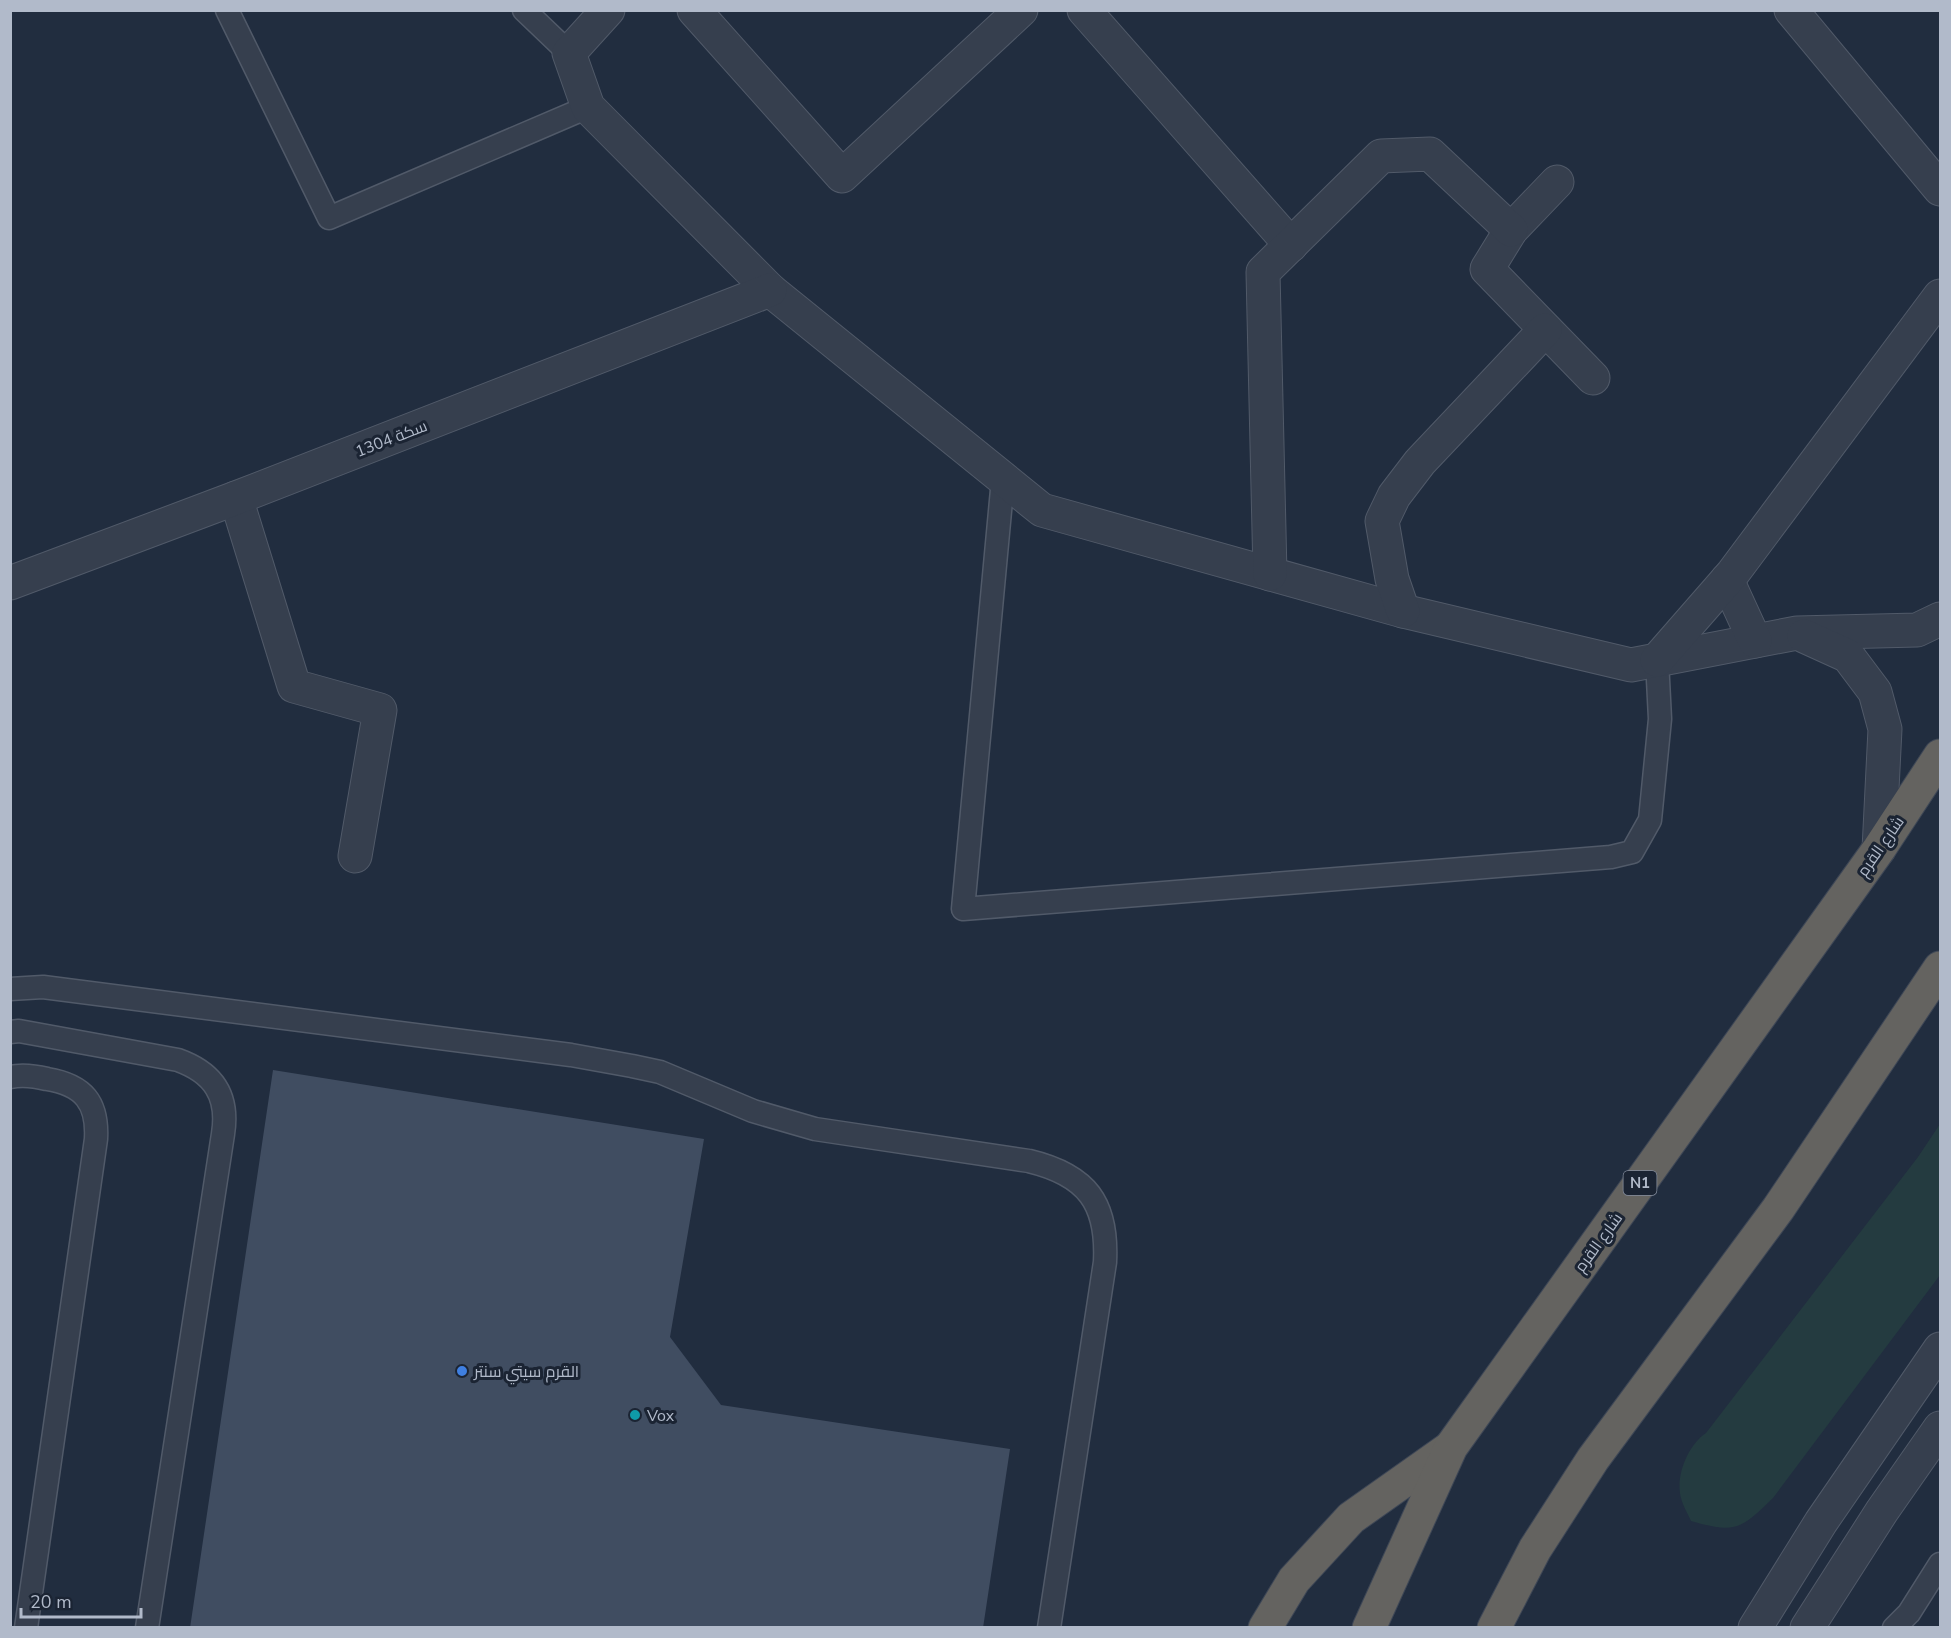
<svg xmlns="http://www.w3.org/2000/svg" width="1951" height="1638" font-family="'Nunito Sans',Cairo,sans-serif">
<style>
.green{fill:#243b40}
.building{fill:#404d61}
.lines{fill:none;stroke-linecap:round;stroke-linejoin:round}
.service-casing{stroke:#515a69;stroke-width:25}
.minor-casing{stroke:#515a69;stroke-width:35}
.tertiary-casing{stroke:#515a69;stroke-width:35}
.trunk-casing{stroke:#3e4756;stroke-width:35}
.service{stroke:#363f4e;stroke-width:22}
.minor{stroke:#363f4e;stroke-width:33}
.tertiary{stroke:#363f4e;stroke-width:33}
.trunk{stroke:#646360;stroke-width:33}
.shop-dot{fill:#3f7fe0;stroke:#1b2433;stroke-width:2}
.culture-dot{fill:#0f9aa8;stroke:#1b2433;stroke-width:2}
.labels{text-anchor:middle;stroke-width:6;stroke-linejoin:round;paint-order:stroke}
.shield{fill:#1b2433;stroke:#848d9d;stroke-width:1.5}
.shield-label{font-size:15px;font-weight:bold;fill:#b1baca}
.street-label{font-size:16px;fill:#b1baca;stroke:#1b2433}
.poi-label{font-size:16px;fill:#b1baca;stroke:#1b2433;text-anchor:start}
</style>
<rect width="100%" height="100%" fill="#212d3f"/>
<!-- green -->
<path class="green" d="M 1940,1124 L 1940,1275 L 1773,1498 C 1741,1529 1736,1534 1691,1521 C 1688,1514 1683,1506 1681,1498 C 1675,1476 1688,1445 1706,1433 L 1918,1157 Z"/>
<!-- building -->
<polygon class="building" points="273,1070 704,1139 670,1337 721,1405 1010,1449 983,1628 190,1628"/>
<g class="lines">
<defs>
<g id="service">
<polyline points="227,10 329,218 588,107"/>
<polyline points="524,10 569,53"/>
<polyline points="1003,479 963,909 1611,857 1632,852 1650,820 1660,719 1657,660"/>
<path d="M 10,989 L 43,987 L 571,1055 L 632,1066 L 660,1072 L 753,1111 L 815,1129 L 1029,1161 C 1087,1175 1108,1203 1105,1262 L 1049,1628"/>
<path d="M 10,1032 L 19,1031 L 178,1060 C 214,1073 229,1096 223,1134 L 147,1628"/>
<path d="M 10,1077 C 23,1074 35,1076 47,1079 C 84,1085 98,1103 96,1139 L 26,1628"/>
<polyline points="1894,1628 1909,1613 1940,1564"/>
</g>
<g id="minor">
<polyline points="608,10 569,53 588,107 770,290 1042,510 1403,611 1631,665 1797,633 1917,630 1940,619"/>
<polyline points="694,10 842,176 1021,10"/>
<polyline points="1084,10 1291,245"/>
<polyline points="1791,10 1940,189"/>
<polyline points="1557,182 1511,230 1487,269 1593,378"/>
<polyline points="236,498 294,686 380,710 355,856"/>
<polyline points="1270,574 1263,272 1381,156 1430,154 1511,230"/>
<polyline points="1727,580 1755,641"/>
<polyline points="10,583 236,498 770,290"/>
<polyline points="1403,611 1392,579 1382,521 1394,496 1420,462 1545,330"/>
<polyline points="1804,636 1848,656 1875,692 1885,729 1879,849"/>
<polyline points="1657,660 1733,573 1940,296"/>
</g>
<g id="tertiary">
<polyline points="1755,1628 1821,1522 1940,1349"/>
<polyline points="1807,1628 1882,1511 1940,1428"/>
</g>
<g id="trunk">
<polyline points="1265,1628 1294,1580 1351,1518 1450,1448"/>
<polyline points="1369,1628 1451,1447 1879,849 1940,756"/>
<polyline points="1494,1628 1535,1549 1593,1459 1778,1209 1940,968"/>
</g>
</defs>
<!-- service casing -->
<use href="#service" class="service-casing"/>
<!-- minor casing -->
<use href="#minor" class="minor-casing"/>
<!-- tertiary casing -->
<use href="#tertiary" class="tertiary-casing"/>
<!-- trunk casing -->
<use href="#trunk" class="trunk-casing"/>
<!-- service -->
<use href="#service" class="service"/>
<!-- minor -->
<use href="#minor" class="minor"/>
<!-- tertiary -->
<use href="#tertiary" class="tertiary"/>
<!-- trunk -->
<use href="#trunk" class="trunk"/>
</g>
<!-- markers -->
<circle class="shop-dot" cx="462" cy="1371" r="6"/>
<circle class="culture-dot" cx="635" cy="1415" r="6"/>
<g class="labels">
<!-- shield labels -->
<rect class="shield" x="1623.5" y="1171" width="33" height="24" rx="4.5"/>
<g class="shield-label">
<text x="1640" y="1188">N1</text>
</g>
<!-- street labels -->
<g class="street-label">
<text transform="translate(391 438) rotate(-21)" y="6">سكة 1304</text>
<text transform="translate(1880 846) rotate(-55)" y="6">شارع القرم</text>
<text transform="translate(1598 1242) rotate(-54)" y="6">شارع القرم</text>
</g>
<!-- poi labels -->
<g class="poi-label">
<text x="474" y="1377">القرم سيتي سنتر</text>
<text x="647" y="1421">Vox</text>
</g>
</g>
<!-- border -->
<rect width="1951" height="1638" fill="none" stroke="#b1baca" stroke-width="24"/>
<!-- scale -->
<path d="M21 1608v9h120v-9" fill="none" stroke="#b1baca" stroke-width="3"/>
<text x="30" y="1608" font-size="18" fill="#b1baca" stroke="#1b2433" stroke-width="4.5" paint-order="stroke">20 m</text>
</svg>
